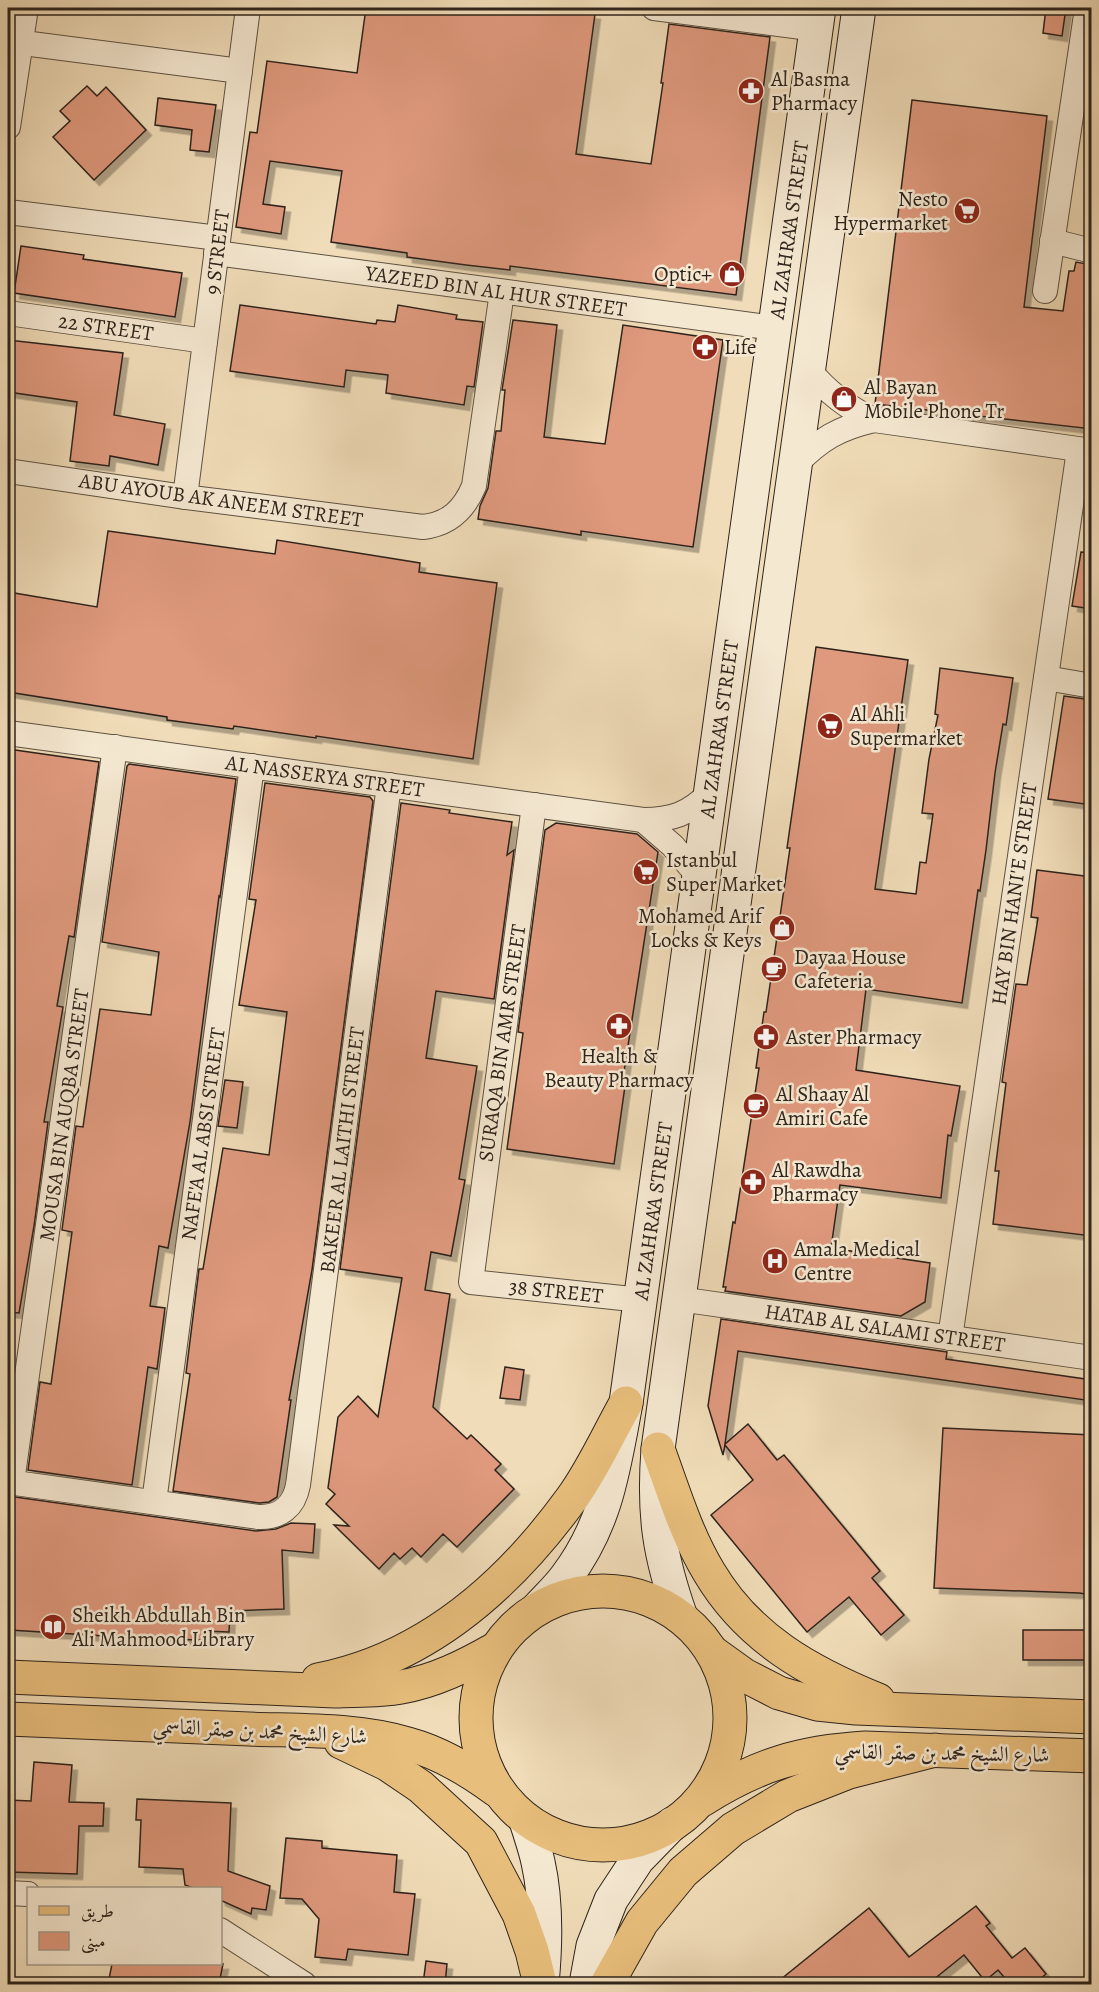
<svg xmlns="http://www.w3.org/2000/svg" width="1099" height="1992" font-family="Alegreya,Amiri,serif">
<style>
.building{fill:#df997d;stroke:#2e241c;stroke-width:1.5;filter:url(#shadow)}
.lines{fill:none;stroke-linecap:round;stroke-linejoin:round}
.street-casing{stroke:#5e5243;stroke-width:26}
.secondary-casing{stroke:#2e241c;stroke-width:35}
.primary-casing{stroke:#2e241c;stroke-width:35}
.street{stroke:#f5e8d1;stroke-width:24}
.secondary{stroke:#f5e8d1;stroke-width:33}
.primary{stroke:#e8be7c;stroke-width:33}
.labels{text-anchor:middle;stroke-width:5;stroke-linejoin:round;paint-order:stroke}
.poi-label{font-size:21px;fill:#2e241c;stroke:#f5e8d1;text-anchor:start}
.street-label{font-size:21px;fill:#2e241c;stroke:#f5e8d1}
</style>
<defs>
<filter id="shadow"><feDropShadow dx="5.5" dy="5.5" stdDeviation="0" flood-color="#0004"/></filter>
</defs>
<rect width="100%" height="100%" fill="#f0dcb8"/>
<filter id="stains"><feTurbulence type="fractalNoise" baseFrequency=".00333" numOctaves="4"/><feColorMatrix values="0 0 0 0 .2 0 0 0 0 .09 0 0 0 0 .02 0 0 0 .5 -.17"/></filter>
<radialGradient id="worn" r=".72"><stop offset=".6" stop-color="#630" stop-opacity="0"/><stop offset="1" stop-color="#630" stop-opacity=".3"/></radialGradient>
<!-- building -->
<g class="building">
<polygon points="366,8 545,8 595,14 576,154 651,164 663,83 661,83 669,24 770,37 736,295 510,266 510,270 466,265 407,257 407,253 331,242 342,171 270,161 263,204 285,207 281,234 236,227 250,132 257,133 267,61 357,73"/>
<polygon points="1046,8 1066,8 1062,36 1043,33"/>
<polygon points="87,86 97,96 106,87 146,130 94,180 53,137 70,121 60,111"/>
<polygon points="158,98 216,105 209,152 190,150 192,130 155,125"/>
<polygon points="912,100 1047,116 1024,307 1063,311 1069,271 1074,271 1076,262 1092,265 1092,429 875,404"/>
<polygon points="21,246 84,255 83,259 182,273 175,317 14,293"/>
<polygon points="240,305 376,324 377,320 395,322 398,305 457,315 456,319 483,322 474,387 467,386 464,405 386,393 388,375 346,370 344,387 230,371"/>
<polygon points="513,320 557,325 544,437 605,444 623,325 723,340 693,547 581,531 581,535 478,519 480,506 488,488 496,431 501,431 505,390 502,390"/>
<polygon points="8,340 123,353 114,415 165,424 158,465 110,456 109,466 70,461 77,402 8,392"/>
<polygon points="108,531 275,554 277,540 420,563 419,572 497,583 473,759 316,736 316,738 234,726 233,729 167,720 167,717 8,692 8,592 97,607"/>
<polygon points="1081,552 1092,553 1092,609 1072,606"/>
<polygon points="816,647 908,660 875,889 916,894 920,862 926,863 933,814 922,813 929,759 938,715 935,714 940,668 1013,678 1006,725 1003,724 995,773 986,850 980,891 978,890 962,1003 866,989 856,1070 960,1086 951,1136 948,1135 941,1198 840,1185 831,1248 930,1263 925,1302 901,1316 725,1291 726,1287 723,1287 733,1222 735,1223 759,1068 756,1068 764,1012 766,1012 790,848 787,848"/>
<polygon points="1064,696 1092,700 1092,805 1048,799"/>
<polygon points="8,749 99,762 74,937 69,936 57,1006 63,1007 44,1122 48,1122 34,1226 19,1313 8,1312"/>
<polygon points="129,764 236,779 220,897 219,896 190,1122 168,1248 159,1246 150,1306 165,1308 157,1369 148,1367 132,1485 28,1470 40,1382 51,1384 72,1232 62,1230 76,1126 83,1127 100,1009 151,1015 159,952 102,942 127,766"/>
<polygon points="265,783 370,797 373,801 312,1270 289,1400 291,1400 277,1497 269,1502 259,1503 173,1491 190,1374 186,1373 199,1269 203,1269 223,1148 269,1155 287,1012 239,1005 256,900 249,899"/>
<polygon points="401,803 450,810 449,813 512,822 507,855 514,850 494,999 436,991 426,1058 477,1066 459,1179 465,1180 451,1256 431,1252 425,1290 450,1294 433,1407 467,1439 471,1435 501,1464 495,1470 514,1489 457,1547 443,1534 421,1557 412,1548 400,1559 394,1553 379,1569 334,1525 349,1526 326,1504 335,1494 328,1488 338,1417 358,1396 378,1417 402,1278 340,1269"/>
<polygon points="556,823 637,834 658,852 623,1078 626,1079 614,1164 507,1149 523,1033 518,1032 545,830"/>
<polygon points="1037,870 1092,877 1092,1236 993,1224 999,1171 995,1171 1006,1083 1002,1082 1016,984 1027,985 1038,918 1031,917"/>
<polygon points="225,1080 243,1082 237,1128 218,1126"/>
<polygon points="721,1319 947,1352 946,1359 1092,1380 1092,1401 738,1351 725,1444 748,1424 777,1460 784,1455 880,1571 872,1578 904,1615 881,1635 849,1597 807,1632 711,1515 753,1480 725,1445 723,1455 708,1406"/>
<polygon points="505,1367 524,1370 520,1400 500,1398"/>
<polygon points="943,1428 1092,1435 1092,1595 1079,1593 934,1588"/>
<polygon points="8,1496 256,1531 276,1529 291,1523 315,1524 313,1553 282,1550 284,1609 230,1611 229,1632 205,1631 205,1640 152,1639 10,1630 11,1608 8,1608"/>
<rect x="1023" y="1630" width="69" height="30"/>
<polygon points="34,1762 72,1765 69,1802 104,1803 103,1826 79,1826 77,1874 8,1872 8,1800 31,1801"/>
<polygon points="137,1799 231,1803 228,1871 270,1886 266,1910 252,1908 251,1914 220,1900 220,1888 193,1888 185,1885 183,1869 139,1867 141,1820 136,1820"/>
<polygon points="286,1838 322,1841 322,1848 397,1855 394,1892 415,1894 408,1955 348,1949 346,1960 315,1957 319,1919 302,1899 280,1898"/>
<polygon points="976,1906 990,1923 986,1926 1012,1958 1025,1948 1046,1974 1034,1984 1010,1984 998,1970 985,1981 964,1955 928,1984 775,1984 869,1908 909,1957"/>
<polygon points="426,1961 447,1964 445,1984 423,1984"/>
<polygon points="112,1964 223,1964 219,1984 108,1984"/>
</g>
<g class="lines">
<defs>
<g id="street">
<polyline points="654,8 817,29"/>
<polyline points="8,41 240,71"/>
<polyline points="8,127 26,8"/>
<polyline points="8,212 218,238"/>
<polyline points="1052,241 1092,251"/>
<polyline points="216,253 775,328"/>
<polyline points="1045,291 1087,8"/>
<polyline points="8,313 205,341"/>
<path d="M 808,369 C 827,392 847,408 874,420 L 1092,451"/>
<path d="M 795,465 C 820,439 839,428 874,420"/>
<path d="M 8,471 L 185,497 L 423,527 C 449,524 464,510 474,486 L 502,292"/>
<polyline points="185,497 248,8"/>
<polyline points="1046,678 1092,686"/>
<path d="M 8,733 L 643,820 C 672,820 689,814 710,793"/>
<polyline points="534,805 471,1282 641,1300"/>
<polyline points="643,820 673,846 699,877"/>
<polyline points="679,1299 1092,1358"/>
<polyline points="950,1338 1079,450"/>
<path d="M 8,1482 L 258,1517 C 280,1518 294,1507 298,1485 L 389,785"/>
<polyline points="12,1482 115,747"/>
<polyline points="154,1502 252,766"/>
<polyline points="8,1893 28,1894"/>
<polyline points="220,1930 304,1984"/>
</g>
<g id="secondary">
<path d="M 538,1608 C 547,1598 558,1588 566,1577 C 607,1523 614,1467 626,1403 L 819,8"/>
<path d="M 681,1617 C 659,1555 653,1514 658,1449 L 859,8"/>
<path d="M 526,1821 C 530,1834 535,1848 538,1862 C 547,1902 546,1943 542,1984"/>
<polyline points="586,1984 593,1946 611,1900 638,1859 672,1824"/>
</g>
<g id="primary">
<path d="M 658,1449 C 673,1490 686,1534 709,1572 C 748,1638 809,1672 878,1700"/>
<circle cx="603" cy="1718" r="127"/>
<polyline points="712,1652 744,1675 779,1693 817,1704 856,1708 1092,1717"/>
<path d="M 8,1677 L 335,1691 C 357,1690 379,1691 401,1687 C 435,1681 465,1666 495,1649"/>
<path d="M 318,1680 C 426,1659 509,1585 572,1498 C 592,1471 609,1433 626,1403"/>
<path d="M 8,1719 C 88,1722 169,1726 249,1729 C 302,1731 357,1729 408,1744 C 441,1753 469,1770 496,1790"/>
<polyline points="341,1742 387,1764 421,1787 481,1842 519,1914 532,1951 540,1984"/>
<path d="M 702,1800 C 757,1765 800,1752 865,1748 L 1092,1756"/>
<polyline points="607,1984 642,1922 683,1872 733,1829 788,1796 849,1772 935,1750"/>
</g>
</defs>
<!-- street casing -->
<use href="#street" class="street-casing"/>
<!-- secondary casing -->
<use href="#secondary" class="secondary-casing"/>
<!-- primary casing -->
<use href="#primary" class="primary-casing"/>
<!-- street -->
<use href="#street" class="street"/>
<!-- secondary -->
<use href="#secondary" class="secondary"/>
<!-- primary -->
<use href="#primary" class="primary"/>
</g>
<!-- icons -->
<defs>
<symbol id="pharmacy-disc" viewBox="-11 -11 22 22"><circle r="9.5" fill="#8f2418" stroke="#f5e8d1"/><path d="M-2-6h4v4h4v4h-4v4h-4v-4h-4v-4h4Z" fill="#fff"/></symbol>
<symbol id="supermarket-disc" viewBox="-11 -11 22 22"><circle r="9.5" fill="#8f2418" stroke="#f5e8d1"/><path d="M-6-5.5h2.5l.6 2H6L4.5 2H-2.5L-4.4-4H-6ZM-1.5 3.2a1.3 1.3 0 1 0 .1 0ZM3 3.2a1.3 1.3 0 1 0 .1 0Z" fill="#fff"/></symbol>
<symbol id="shop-disc" viewBox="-11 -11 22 22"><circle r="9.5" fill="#8f2418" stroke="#f5e8d1"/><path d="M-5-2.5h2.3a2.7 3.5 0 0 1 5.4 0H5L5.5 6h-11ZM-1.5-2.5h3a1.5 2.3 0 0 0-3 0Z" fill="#fff"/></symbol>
<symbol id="cafe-disc" viewBox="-11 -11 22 22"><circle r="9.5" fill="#8f2418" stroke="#f5e8d1"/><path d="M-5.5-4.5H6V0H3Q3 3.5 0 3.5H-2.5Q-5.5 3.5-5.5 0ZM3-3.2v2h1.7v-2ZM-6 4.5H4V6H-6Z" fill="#fff"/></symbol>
<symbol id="hospital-disc" viewBox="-11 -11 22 22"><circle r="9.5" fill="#8f2418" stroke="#f5e8d1"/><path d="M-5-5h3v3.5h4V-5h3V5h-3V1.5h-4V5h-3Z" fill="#fff"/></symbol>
<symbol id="library-disc" viewBox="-11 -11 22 22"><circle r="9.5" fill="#8f2418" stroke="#f5e8d1"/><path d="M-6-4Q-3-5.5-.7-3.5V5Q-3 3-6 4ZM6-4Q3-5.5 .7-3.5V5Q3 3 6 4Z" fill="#fff"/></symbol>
</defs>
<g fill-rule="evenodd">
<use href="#pharmacy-disc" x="736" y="76" width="30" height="30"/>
<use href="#supermarket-disc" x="952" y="196" width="30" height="30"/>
<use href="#shop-disc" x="717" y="259" width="30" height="30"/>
<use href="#pharmacy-disc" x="690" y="332" width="30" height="30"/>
<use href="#shop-disc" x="829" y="384" width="30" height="30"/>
<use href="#supermarket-disc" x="815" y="711" width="30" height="30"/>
<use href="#supermarket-disc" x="631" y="857" width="30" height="30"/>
<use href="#shop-disc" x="767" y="913" width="30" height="30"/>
<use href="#cafe-disc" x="759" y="954" width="30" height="30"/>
<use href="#pharmacy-disc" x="604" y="1011" width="30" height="30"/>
<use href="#pharmacy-disc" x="751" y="1022" width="30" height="30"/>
<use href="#cafe-disc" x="741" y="1091" width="30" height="30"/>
<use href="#pharmacy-disc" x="738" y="1167" width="30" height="30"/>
<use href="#hospital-disc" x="760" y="1246" width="30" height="30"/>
<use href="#library-disc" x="38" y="1612" width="30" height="30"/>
</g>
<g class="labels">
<!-- poi labels -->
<g class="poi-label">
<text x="771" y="86">Al Basma<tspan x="771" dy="24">Pharmacy</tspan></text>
<text x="948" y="206" text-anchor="end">Nesto<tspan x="948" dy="24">Hypermarket</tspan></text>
<text x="712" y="281" text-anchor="end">Optic+</text>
<text x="724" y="354">Life</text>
<text x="864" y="394">Al Bayan<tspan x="864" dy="24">Mobile Phone Tr</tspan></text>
<text x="850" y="721">Al Ahli<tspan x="850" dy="24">Supermarket</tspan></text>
<text x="666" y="867">Istanbul<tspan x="666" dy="24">Super Market</tspan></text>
<text x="762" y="923" text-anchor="end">Mohamed Arif<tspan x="762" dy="24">Locks &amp; Keys</tspan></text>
<text x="794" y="964">Dayaa House<tspan x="794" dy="24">Cafeteria</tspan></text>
<text x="786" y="1044">Aster Pharmacy</text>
<text x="619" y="1063" text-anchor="middle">Health &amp;<tspan x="619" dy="24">Beauty Pharmacy</tspan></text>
<text x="776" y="1101">Al Shaay Al<tspan x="776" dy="24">Amiri Cafe</tspan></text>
<text x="772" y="1177">Al Rawdha<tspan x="772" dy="24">Pharmacy</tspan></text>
<text x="794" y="1256">Amala Medical<tspan x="794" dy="24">Centre</tspan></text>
<text x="72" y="1622">Sheikh Abdullah Bin<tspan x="72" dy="24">Ali Mahmood Library</tspan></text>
</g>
<!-- street labels -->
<g class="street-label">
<text transform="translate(789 230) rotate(-82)" y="7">AL ZAHRA'A STREET</text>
<text transform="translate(217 252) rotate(-83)" y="7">9 STREET</text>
<text transform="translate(496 291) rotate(8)" y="7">YAZEED BIN AL HUR STREET</text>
<text transform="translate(106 327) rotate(8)" y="7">22 STREET</text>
<text transform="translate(221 500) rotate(8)" y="7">ABU AYOUB AK ANEEM STREET</text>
<text transform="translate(719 729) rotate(-82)" y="7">AL ZAHRA'A STREET</text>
<text transform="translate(325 776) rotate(8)" y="7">AL NASSERYA STREET</text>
<text transform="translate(1014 894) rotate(-82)" y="7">HAY BIN HANI'E STREET</text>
<text transform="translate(502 1043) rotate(-82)" y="7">SURAQA BIN AMR STREET</text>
<text transform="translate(64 1115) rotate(-82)" y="7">MOUSA BIN AUQBA STREET</text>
<text transform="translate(203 1134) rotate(-82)" y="7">NAFE'A AL ABSI STREET</text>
<text transform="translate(342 1150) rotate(-83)" y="7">BAKEER AL LAITHI STREET</text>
<text transform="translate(653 1211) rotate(-82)" y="7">AL ZAHRA'A STREET</text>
<text transform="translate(556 1291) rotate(6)" y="7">38 STREET</text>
<text transform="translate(885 1328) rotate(8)" y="7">HATAB AL SALAMI STREET</text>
<text transform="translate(260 1731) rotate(3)" y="7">شارع الشيخ محمد بن صقر القاسمي</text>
<text transform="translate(942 1753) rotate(1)" y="7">شارع الشيخ محمد بن صقر القاسمي</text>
</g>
</g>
<!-- margin -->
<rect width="1099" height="1992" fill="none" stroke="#f0dcb8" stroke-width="30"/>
<rect x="9" y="9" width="1081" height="1974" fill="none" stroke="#2e241c" stroke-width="3"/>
<rect x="15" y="15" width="1069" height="1962" fill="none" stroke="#2e241c" stroke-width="1.5"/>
<!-- legend -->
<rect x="27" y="1887" width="195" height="78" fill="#f5e8d1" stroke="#a59a89" stroke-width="1.5"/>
<rect x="39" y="1906" width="30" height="9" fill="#e8be7c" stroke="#a59a89" stroke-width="1.5"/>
<text x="81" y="1917" font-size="18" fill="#2e241c">طريق</text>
<rect x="39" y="1932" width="30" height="18" fill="#df997d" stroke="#a59a89" stroke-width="1.5"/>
<text x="81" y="1947" font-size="18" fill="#2e241c">مبنى</text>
<rect width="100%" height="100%" filter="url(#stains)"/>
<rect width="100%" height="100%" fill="url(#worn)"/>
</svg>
